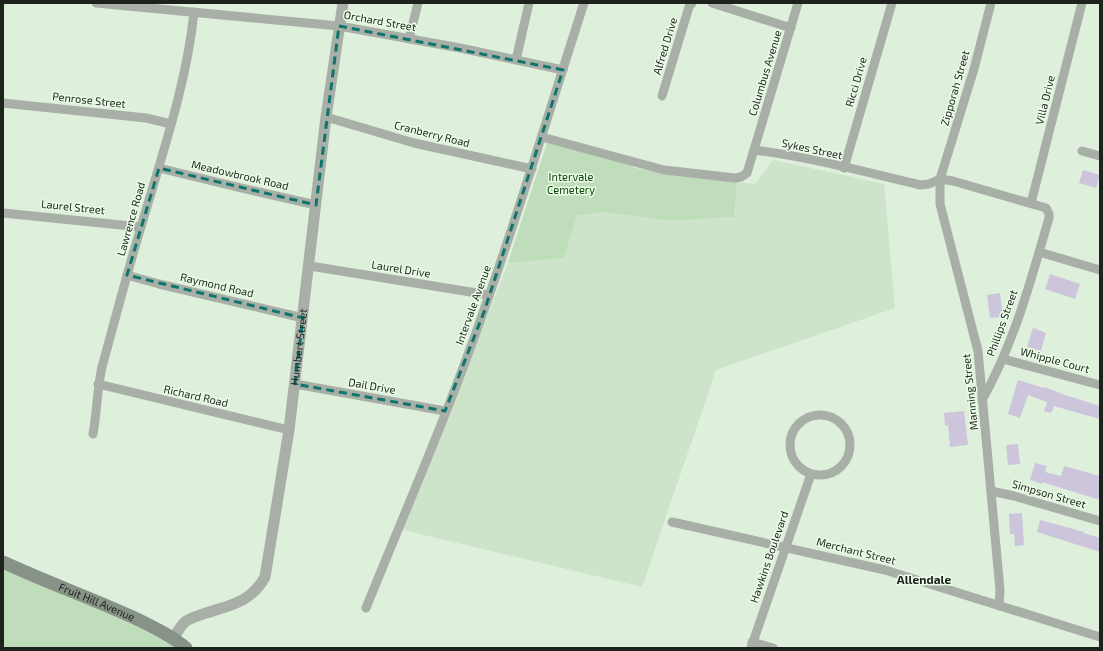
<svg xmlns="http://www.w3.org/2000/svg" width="1103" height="651" font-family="'Exo 2',sans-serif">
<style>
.built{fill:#cde3ca}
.green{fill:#bfddba}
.building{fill:#ccc5dc}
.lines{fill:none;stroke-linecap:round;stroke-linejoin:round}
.minor{stroke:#a8afa7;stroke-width:9}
.tertiary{stroke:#a8afa7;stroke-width:11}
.secondary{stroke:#889387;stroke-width:13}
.marked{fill:none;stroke:#0f766e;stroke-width:3;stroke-dasharray:8 5;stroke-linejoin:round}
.labels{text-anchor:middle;stroke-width:3;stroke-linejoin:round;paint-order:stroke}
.street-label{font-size:11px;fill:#1d231c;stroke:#ebfce8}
.park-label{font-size:11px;fill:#084601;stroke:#ebfce8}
.neighbourhood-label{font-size:12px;font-weight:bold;fill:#1d231c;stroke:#ebfce8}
</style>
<rect width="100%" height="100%" fill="#deefdb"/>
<!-- built -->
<polygon class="built" points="773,160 884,184 895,308 716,370 642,587 403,530 508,263 564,258 577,216 602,212 671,221 734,217 737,182 755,184"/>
<!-- green -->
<g class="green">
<polygon points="547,143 619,161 636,168 680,177 692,176 737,182 734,217 671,221 602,212 577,216 564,258 508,263"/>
<polygon points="3,563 127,615 180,648 3,648"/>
</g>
<!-- building -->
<g class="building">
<polygon points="1083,170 1100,175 1096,188 1079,183"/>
<polygon points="1050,274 1080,284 1075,299 1045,289"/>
<polygon points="1000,293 1003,317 990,318 987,295"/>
<polygon points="1033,328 1046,333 1041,351 1027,347"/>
<polygon points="1018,380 1044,388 1045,387 1062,394 1100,406 1100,419 1054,406 1051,413 1044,411 1047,402 1028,395 1020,418 1008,414"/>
<polygon points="964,411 968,445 950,447 948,425 945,426 944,413"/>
<polygon points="1018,444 1020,464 1008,465 1006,445"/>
<polygon points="1035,463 1047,466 1045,472 1061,476 1064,466 1100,476 1100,500 1042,482 1042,484 1030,480"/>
<polygon points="1022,513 1024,545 1015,546 1014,534 1010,534 1009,514"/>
<polygon points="1040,520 1084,532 1084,533 1100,538 1100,552 1037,532"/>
</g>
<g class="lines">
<!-- minor -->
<g class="minor">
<polyline points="96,3 339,26 460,48 563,70"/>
<polyline points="712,3 791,28"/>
<polyline points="991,3 974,69 940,179 940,204 978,351 1000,590 999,606"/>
<polyline points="409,39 418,3"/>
<polyline points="516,60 529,3"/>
<polyline points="662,96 689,7 692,3"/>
<polyline points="3,103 146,118 171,124"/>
<polyline points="326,117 414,143 532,169"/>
<polyline points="542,137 664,170 735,178 741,177 747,173 798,3"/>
<path d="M 754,150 C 810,157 865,172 920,185 L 929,184 L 940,179 L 953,181 L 1046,208 L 1049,214 L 1049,218 C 1031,280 1014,344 982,400"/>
<polyline points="1082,151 1100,156"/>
<polyline points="159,168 237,187 316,205"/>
<polyline points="844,168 892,3"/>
<polyline points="1031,203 1082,3"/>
<polyline points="3,213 141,227"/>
<polyline points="1039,252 1100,270"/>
<polyline points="310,266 489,295"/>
<polyline points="127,275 159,284 303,318"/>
<polyline points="1003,359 1100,385"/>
<polyline points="98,384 289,430"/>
<polyline points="295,384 445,411"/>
<circle cx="820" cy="445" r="30"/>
<path d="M 93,434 C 97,412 97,389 102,367 C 115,320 127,273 141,227 C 161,158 187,83 194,12"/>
<polyline points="991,491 1014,496 1100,521"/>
<polyline points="672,522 885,570 1100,637"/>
<path d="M 366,608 C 406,509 449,411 484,310 C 520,209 551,105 584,3"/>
<polyline points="752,642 773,648"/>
<polyline points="751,648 811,474"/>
</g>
<!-- tertiary -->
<path class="tertiary" id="s1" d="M 173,638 C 177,633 181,625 186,621 C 192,617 200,615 206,613 C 231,605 251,602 265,577 L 289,430 L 326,117 L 343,3"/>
<!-- secondary -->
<path class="secondary" id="s2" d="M 3,562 C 48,583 94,599 139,620 C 155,628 172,636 186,648"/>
</g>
<!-- marked area -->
<path class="marked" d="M 339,26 L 563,70 L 484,312 L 445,411 L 295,384 L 303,318 L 127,275 L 159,168 L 316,205 Z"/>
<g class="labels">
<!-- street labels -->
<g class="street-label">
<text transform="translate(380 21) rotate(10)" y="4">Orchard Street</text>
<text transform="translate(665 46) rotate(-73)" y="4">Alfred Drive</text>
<text transform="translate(765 73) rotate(-73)" y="4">Columbus Avenue</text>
<text transform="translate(856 82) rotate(-74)" y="4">Ricci Drive</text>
<text transform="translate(955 88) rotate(-74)" y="4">Zipporah Street</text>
<text transform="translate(89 100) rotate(6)" y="4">Penrose Street</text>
<text transform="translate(1045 100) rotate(-76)" y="4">Villa Drive</text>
<text transform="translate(432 134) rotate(14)" y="4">Cranberry Road</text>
<text transform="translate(812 149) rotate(12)" y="4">Sykes Street</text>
<text transform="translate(240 175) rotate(13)" y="4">Meadowbrook Road</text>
<text transform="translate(73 207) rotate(6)" y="4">Laurel Street</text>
<text transform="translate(131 219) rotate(-74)" y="4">Lawrence Road</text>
<text transform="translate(401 269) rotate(9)" y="4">Laurel Drive</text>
<text transform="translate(217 285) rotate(13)" y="4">Raymond Road</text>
<text transform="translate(473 305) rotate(-70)" y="4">Intervale Avenue</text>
<text transform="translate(1002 323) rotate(-70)" y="4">Phillips Street</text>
<text dy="4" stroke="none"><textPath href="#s1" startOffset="347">Humbert Street</textPath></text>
<text transform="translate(1055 360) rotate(15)" y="4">Whipple Court</text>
<text transform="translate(372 386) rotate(10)" y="4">Dail Drive</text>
<text transform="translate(970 392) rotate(-96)" y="4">Manning Street</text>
<text transform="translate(196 396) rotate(13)" y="4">Richard Road</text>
<text transform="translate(1049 494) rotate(16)" y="4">Simpson Street</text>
<text transform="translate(856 551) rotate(14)" y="4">Merchant Street</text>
<text transform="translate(769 557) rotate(-71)" y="4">Hawkins Boulevard</text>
<text dy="4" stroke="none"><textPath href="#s2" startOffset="102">Fruit Hill Avenue</textPath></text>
</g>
<!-- park labels -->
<g class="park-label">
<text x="571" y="181">Intervale<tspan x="571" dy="13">Cemetery</tspan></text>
</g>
<!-- neighbourhood labels -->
<g class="neighbourhood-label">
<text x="924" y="584">Allendale</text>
</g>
</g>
<!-- border -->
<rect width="1103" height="651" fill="none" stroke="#1d231c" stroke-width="8"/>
</svg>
